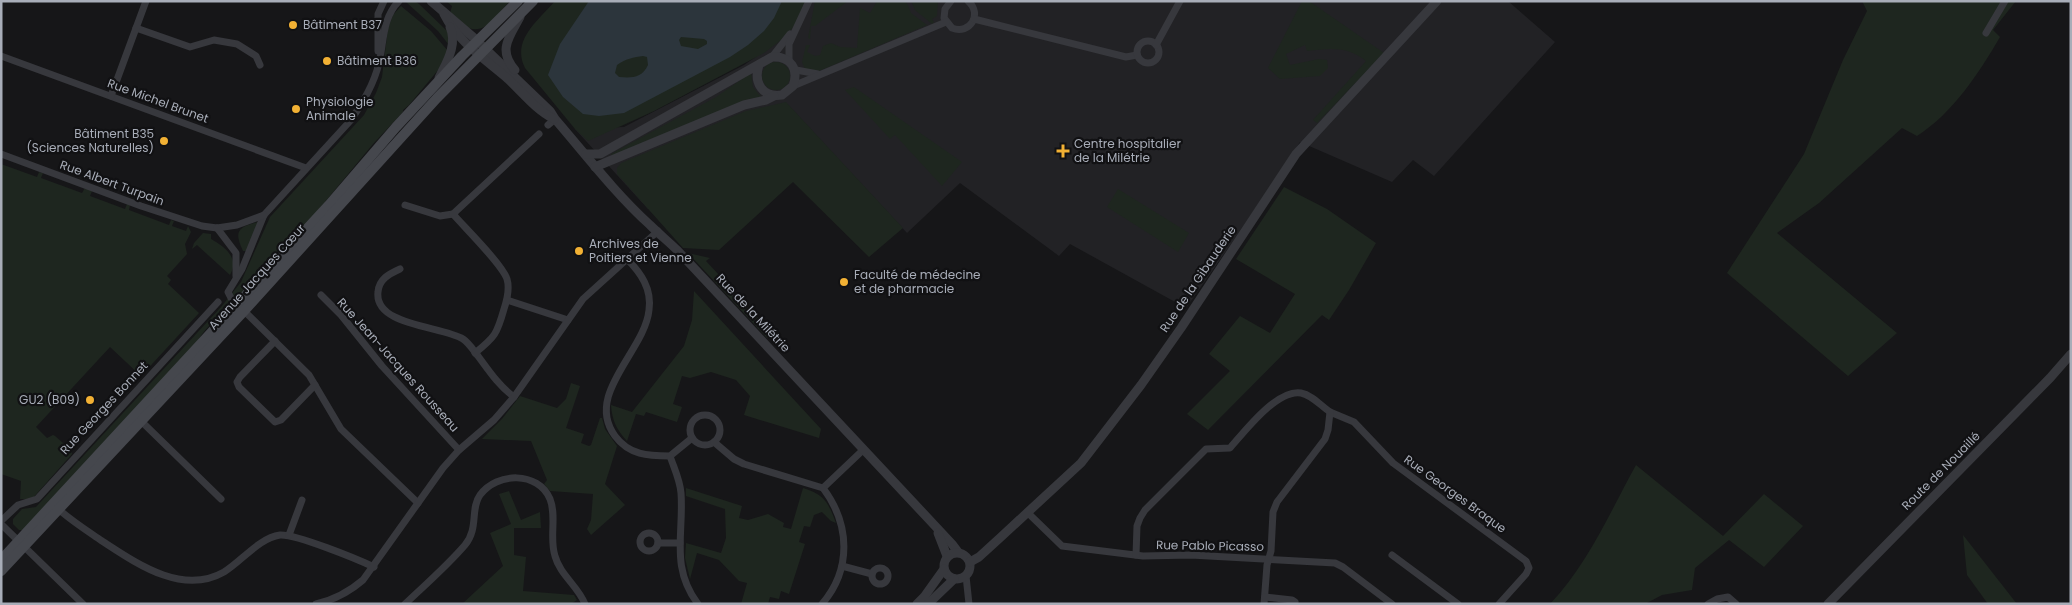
<svg xmlns="http://www.w3.org/2000/svg" width="2072" height="605" font-family="Poppins,sans-serif">
<style>
.built{fill:#222225}
.green{fill:#1e261f}
.water{fill:#2c353c;fill-rule:evenodd}
.lines{fill:none;stroke-linecap:round;stroke-linejoin:round}
.minor{stroke:#37383d;stroke-width:7}
.tertiary{stroke:#37383d;stroke-width:9}
.secondary{stroke:#45474d;stroke-width:10}
.poi-dot{fill:#f2b134;stroke:#111113;stroke-width:2}
.labels{text-anchor:middle;stroke-width:4.5;stroke-linejoin:round;paint-order:stroke}
.poi-label{font-size:12px;fill:#a8adb8;stroke:#111113;text-anchor:start}
.street-label{font-size:12px;fill:#a8adb8;stroke:#111113}
</style>
<rect width="100%" height="100%" fill="#161618"/>
<!-- built -->
<polygon class="built" points="807,1 1508,1 1555,42 1434,176 1413,160 1392,182 1300,142 1229,247 1186,308 1070,244 1059,256 960,183 907,233 789,106 648,209 575,129 624,127 744,65 785,37"/>
<!-- green -->
<g class="green">
<polygon points="408,1 415,1 419,4 446,30 450,34 449,45 438,31 406,2"/>
<path d="M 446,1 L 452,2 L 510,1 C 500,11 486,35 469,28 C 462,25 456,18 450,13 L 452,6 Z"/>
<path d="M 555,1 L 807,1 L 795,25 L 785,37 L 764,53 L 654,111 L 588,141 L 575,129 L 525,68 C 511,40 538,21 555,1 Z"/>
<polygon points="815,1 848,1 815,26 811,26 810,39 808,38"/>
<polygon points="877,1 906,1 911,13 927,25 819,71 805,69 802,62 806,45 810,45 807,52 815,56 820,55 823,46 831,43 840,47 857,48 860,8 870,13"/>
<polygon points="911,1 938,1 937,16 932,19 934,22 932,24 915,10"/>
<path d="M 1302,1 L 1309,1 L 1384,53 L 1317,123 L 1313,120 L 1366,61 C 1348,46 1330,48 1307,51 L 1305,45 L 1286,54 L 1290,65 L 1319,59 L 1327,60 L 1328,68 L 1320,76 L 1280,79 L 1268,68 Z"/>
<path d="M 1862,1 L 2016,1 L 1993,30 L 2000,37 C 1979,73 1953,113 1917,136 L 1902,128 L 1819,203 L 1777,233 L 1897,333 L 1848,376 L 1727,273 L 1804,154 L 1843,60 L 1867,11 Z"/>
<path d="M 401,6 L 431,31 L 448,51 L 439,69 L 409,105 L 403,110 L 403,112 L 373,144 L 291,243 L 229,310 C 215,318 202,331 195,346 L 25,530 L 19,530 L 13,524 L 13,519 L 22,509 L 36,507 L 221,307 L 241,282 L 270,217 L 364,115 L 376,93 L 382,77 L 388,28 L 393,15 Z"/>
<circle cx="776" cy="76" r="14"/>
<polygon points="751,73 753,87 761,97 745,100 613,157 611,154 716,97"/>
<polygon points="854,87 962,162 942,186 895,135 890,139 845,90"/>
<polygon points="786,102 903,228 869,257 793,182 719,250 683,248 617,174 617,168 621,163 746,111"/>
<polygon points="1,164 37,177 39,172 43,173 41,178 82,193 85,188 92,191 90,196 125,209 127,204 130,205 129,210 169,225 171,220 174,221 172,226 186,231 188,226 191,232 185,244 187,254 167,276 171,280 168,284 199,313 141,376 110,347 36,427 47,438 53,435 55,436 71,450 72,454 32,499 20,499 21,481 1,474"/>
<polygon points="1284,187 1327,209 1376,243 1349,290 1329,320 1322,315 1208,430 1187,414 1230,371 1209,354 1240,316 1270,333 1295,294 1236,259"/>
<polygon points="1118,189 1189,233 1178,252 1107,207"/>
<path d="M 258,222 L 247,251 L 243,251 C 234,232 237,227 258,222 Z"/>
<path d="M 203,233 L 211,234 L 211,239 C 225,247 240,258 230,275 L 197,245 L 192,249 L 194,243 Z"/>
<polygon points="688,253 710,258 706,261 776,336 767,338"/>
<path d="M 694,291 L 821,429 L 819,438 L 744,415 L 750,396 L 736,380 L 711,372 L 690,378 L 682,376 L 673,404 L 682,407 L 677,422 L 646,412 L 644,416 L 636,414 L 627,441 C 617,430 612,421 611,405 L 632,412 L 684,346 L 692,320 Z"/>
<polygon points="571,383 580,386 566,428 584,434 581,443 589,446 591,445 600,418 602,418 605,429 617,446 605,484 625,505 591,535 587,529 591,520 593,494 550,491 544,484 547,480 531,441 482,439 502,419 520,396 557,408 566,399"/>
<path d="M 1636,465 L 1723,536 L 1764,494 L 1803,526 L 1764,567 L 1729,540 L 1695,568 L 1692,590 L 1662,595 L 1645,604 L 1550,604 C 1588,564 1610,512 1636,465 Z"/>
<path d="M 686,488 L 742,506 L 739,518 L 748,520 L 768,514 L 784,523 L 783,527 L 791,529 L 803,488 C 825,495 828,502 836,523 L 831,521 L 822,512 L 814,515 L 810,527 L 804,526 L 799,542 L 805,544 L 789,594 L 781,591 L 779,599 L 770,597 L 768,604 L 741,604 L 747,583 L 739,581 L 719,560 L 697,553 L 690,579 L 685,558 L 686,543 L 721,553 L 726,538 L 725,509 L 686,496 Z"/>
<polygon points="509,491 521,520 540,512 541,528 514,528 514,555 526,557 523,591 574,595 577,600 571,604 462,604 503,566 490,533 511,524 499,494"/>
<polygon points="1963,535 2017,604 1988,604 1967,575"/>
</g>
<!-- water -->
<path class="water" d="M 589,1 L 782,1 L 774,18 L 764,31 L 748,45 L 730,57 L 624,113 L 599,116 L 583,114 L 563,97 L 548,75 L 560,44 ZM 681,37 L 704,39 L 707,41 L 707,44 L 698,49 L 681,46 L 679,40 ZM 643,56 L 647,57 L 648,65 C 642,78 632,78 619,77 L 615,73 L 617,65 C 625,59 634,57 643,56 Z"/>
<g class="lines">
<!-- minor -->
<g class="minor">
<path d="M 399,1 C 382,18 384,42 379,63 C 374,84 363,102 351,120 L 264,215 L 242,269 L 228,292 L 231,298 L 309,375 L 341,429 L 418,503"/>
<path d="M 951,1 L 945,9 L 944,18 L 952,28 C 970,35 983,14 968,1"/>
<polyline points="974,19 1126,57 1137,55"/>
<polyline points="136,28 190,47 214,40 237,44 256,56 260,65"/>
<polyline points="1986,33 2005,1"/>
<circle cx="1148" cy="52" r="11"/>
<polyline points="1156,45 1180,1"/>
<polyline points="378,51 378,14 384,1"/>
<polyline points="1,56 306,168"/>
<polyline points="772,57 790,34"/>
<polyline points="789,60 789,44 809,1"/>
<polyline points="796,70 818,74"/>
<polyline points="793,86 946,22"/>
<polyline points="111,96 146,1"/>
<polyline points="548,125 555,119"/>
<polyline points="1,154 141,206 202,226 217,228 237,225 264,215"/>
<polyline points="405,205 440,216 453,214"/>
<polyline points="217,228 236,253 236,276"/>
<path d="M 627,259 C 641,273 652,289 649,310 C 645,351 584,394 615,436 C 629,455 648,456 670,456 L 692,438"/>
<path d="M 400,269 C 389,274 379,279 378,292 C 374,326 442,326 463,339 C 469,343 474,351 478,356 C 489,371 499,386 514,397"/>
<polyline points="321,295 341,315 382,366 459,450"/>
<polyline points="507,300 568,320"/>
<polyline points="275,341 240,377 237,382 239,387 275,422 281,420 315,385"/>
<path d="M 475,353 C 495,337 497,334 504,309 C 507,300 510,289 507,279 C 502,264 465,228 453,214 L 539,134"/>
<polyline points="1330,412 1354,422 1393,463 1526,561 1529,568 1526,574 1499,604"/>
<circle cx="705" cy="430" r="15"/>
<polyline points="141,421 221,499"/>
<polyline points="714,442 734,459 744,464 823,488 863,450"/>
<path d="M 670,456 C 674,468 680,480 681,493 C 684,534 670,567 698,604"/>
<path d="M 56,507 C 70,520 86,530 102,541 C 136,563 182,596 224,572 C 242,561 259,538 280,535 C 296,534 357,559 374,567"/>
<polyline points="1028,513 1062,546 1143,556 1191,555 1335,563 1343,567 1392,604"/>
<polyline points="1,521 18,505 37,499 218,302"/>
<polyline points="1,524 83,604"/>
<circle cx="649" cy="542" r="9"/>
<polyline points="289,535 302,500"/>
<polyline points="658,543 680,543"/>
<path d="M 1136,555 L 1137,526 L 1140,518 L 1145,510 L 1206,449 L 1230,448 C 1245,431 1277,389 1301,393 C 1312,395 1321,406 1330,412 L 1328,430 L 1325,439 L 1277,502 L 1273,512 L 1271,551 L 1267,565 L 1264,604"/>
<polyline points="1392,555 1458,604"/>
<polyline points="842,566 872,574"/>
<circle cx="880" cy="576" r="8"/>
<polyline points="966,576 969,604"/>
<polyline points="1265,597 1292,600 1295,602"/>
<path d="M 316,604 C 334,600 349,592 363,580 L 443,468 L 459,450 L 494,420 L 514,397 L 583,299 L 658,231"/>
<path d="M 405,604 C 425,585 447,566 465,545 C 479,528 470,509 480,495 C 497,472 538,471 550,499 C 557,517 549,538 555,556 C 560,575 578,586 585,604"/>
<path d="M 822,604 C 852,569 850,524 823,488"/>
<polyline points="1708,604 1717,599 1728,597 1736,604"/>
</g>
<!-- tertiary -->
<g class="tertiary">
<path d="M 431,1 L 473,37 L 550,111 L 555,119 C 586,155 615,193 650,225 C 659,234 669,242 678,251 L 952,544 L 958,552"/>
<path d="M 444,14 C 458,42 485,59 508,79 C 523,93 536,110 554,119"/>
<path d="M 515,70 C 497,50 510,36 520,17"/>
<path d="M 439,78 C 446,63 458,45 450,27"/>
<path d="M 586,154 L 600,154 L 772,57 C 791,56 799,69 793,86 L 782,95 C 763,98 753,83 759,65"/>
<polyline points="595,167 744,105 766,100 774,96"/>
<polyline points="938,533 947,556"/>
<circle cx="957" cy="566" r="13"/>
<polyline points="970,562 979,557 1002,536 1081,463 1141,385 1181,328 1296,154 1437,1"/>
<polyline points="917,604 924,597 944,569"/>
<polyline points="928,604 954,579"/>
<polyline points="1828,604 2050,378 2071,354"/>
</g>
<!-- secondary -->
<g class="secondary">
<polyline points="1,560 329,205 396,127 462,56 518,1"/>
<polyline points="1,571 244,311 437,98 533,1"/>
</g>
</g>
<!-- markers -->
<g class="poi-dot">
<circle cx="293" cy="25" r="5"/>
<circle cx="327" cy="61" r="5"/>
<circle cx="296" cy="109" r="5"/>
<circle cx="164" cy="141" r="5"/>
<path d="M1060.5 143.5h5v5h5v5h-5v5h-5v-5h-5v-5h5z"/>
<circle cx="579" cy="251" r="5"/>
<circle cx="844" cy="282" r="5"/>
<circle cx="90" cy="400" r="5"/>
</g>
<g class="labels">
<!-- poi labels -->
<g class="poi-label">
<text x="303" y="29">Bâtiment B37</text>
<text x="337" y="65">Bâtiment B36</text>
<text x="306" y="106">Physiologie<tspan x="306" dy="14">Animale</tspan></text>
<text x="154" y="138" text-anchor="end">Bâtiment B35<tspan x="154" dy="14">(Sciences Naturelles)</tspan></text>
<text x="1074" y="148">Centre hospitalier<tspan x="1074" dy="14">de la Milétrie</tspan></text>
<text x="589" y="248">Archives de<tspan x="589" dy="14">Poitiers et Vienne</tspan></text>
<text x="854" y="279">Faculté de médecine<tspan x="854" dy="14">et de pharmacie</tspan></text>
<text x="80" y="404" text-anchor="end">GU2 (B09)</text>
</g>
<!-- street labels -->
<g class="street-label">
<text transform="translate(158 101) rotate(20)" y="4">Rue Michel Brunet</text>
<text transform="translate(112 183) rotate(20)" y="4">Rue Albert Turpain</text>
<text transform="translate(257 277) rotate(-48)" y="4">Avenue Jacques Cœur</text>
<text transform="translate(1198 279) rotate(-56)" y="4">Rue de la Gibauderie</text>
<text transform="translate(753 313) rotate(47)" y="4">Rue de la Milétrie</text>
<text transform="translate(398 365) rotate(48)" y="4">Rue Jean-Jacques Rousseau</text>
<text transform="translate(104 408) rotate(-47)" y="4">Rue Georges Bonnet</text>
<text transform="translate(1941 471) rotate(-45)" y="4">Route de Nouaillé</text>
<text transform="translate(1455 494) rotate(36)" y="4">Rue Georges Braque</text>
<text transform="translate(1210 546) rotate(1)" y="4">Rue Pablo Picasso</text>
</g>
</g>
<!-- border -->
<rect width="2072" height="605" fill="none" stroke="#a8adb8" stroke-width="5"/>
</svg>
